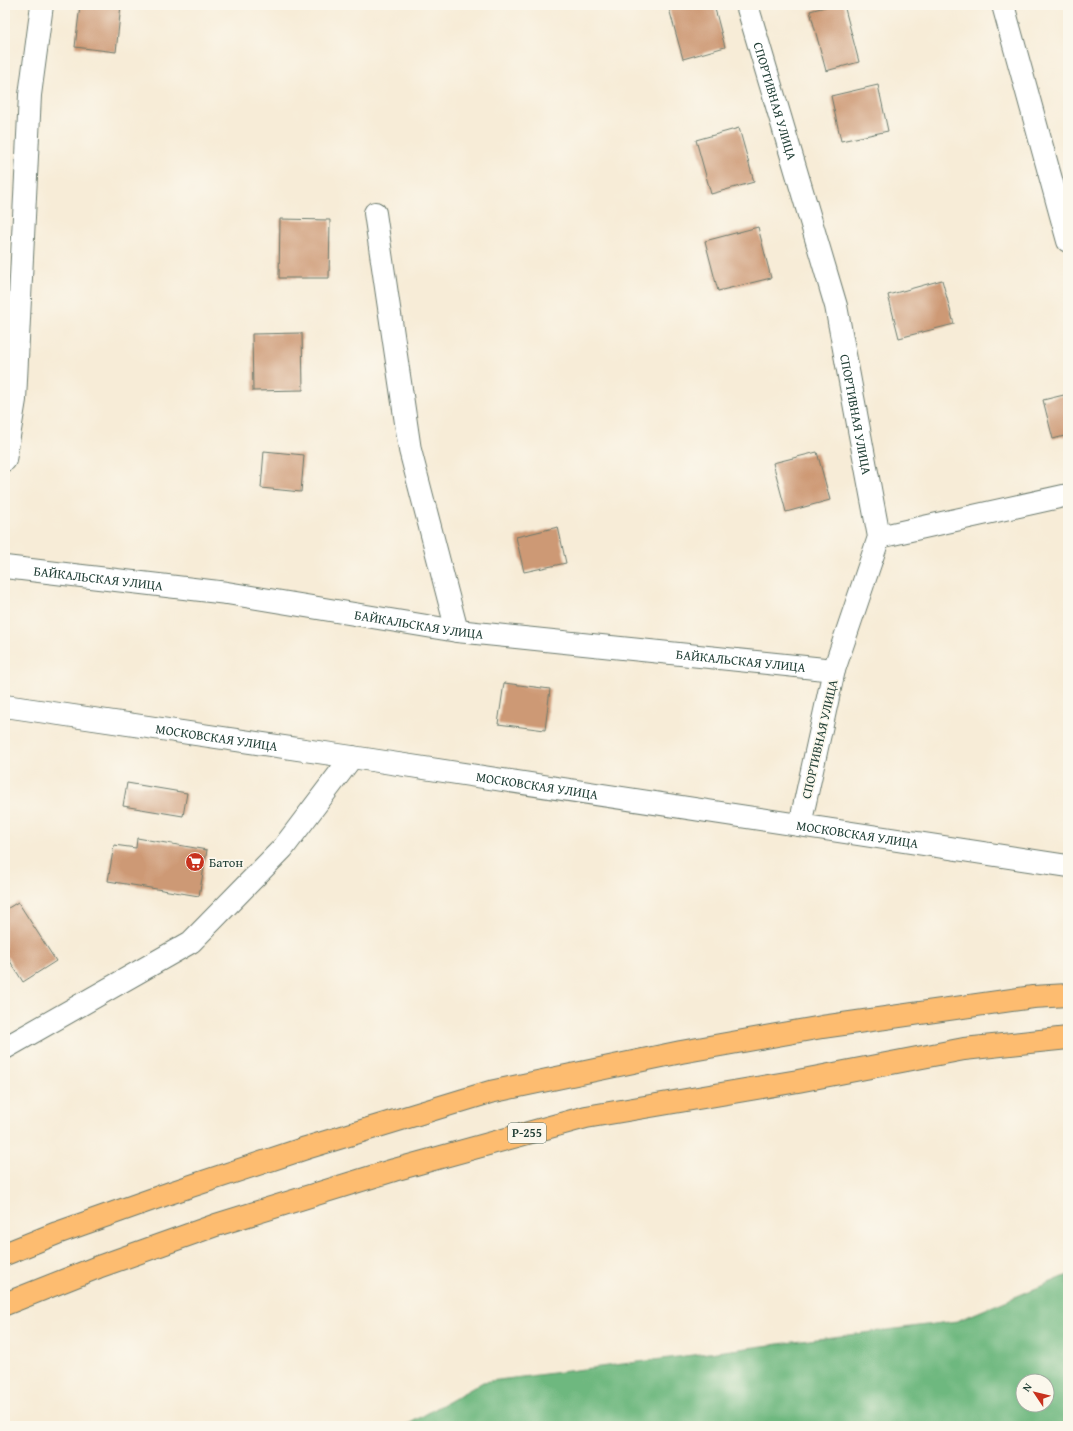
<svg xmlns="http://www.w3.org/2000/svg" width="1073" height="1431" font-family="'Gentium Book Plus',serif">
<style>
.forest{fill:#6eb87f;stroke:#467a5a;fill-rule:evenodd}
.building{fill:#cd9974}
.lines{fill:none;stroke-linecap:round;stroke-linejoin:round}
.minor-casing{stroke:#6b7a6d;stroke-width:24}
.tertiary-casing{stroke:#6b7a6d;stroke-width:24}
.trunk-casing{stroke:#6b7a6d;stroke-width:24}
.minor{stroke:#fff;stroke-width:22}
.tertiary{stroke:#fff;stroke-width:22}
.trunk{stroke:#fdbc70;stroke-width:22}
.labels{text-anchor:middle;stroke-width:3.5;stroke-linejoin:round;paint-order:stroke}
.shield{fill:#fbf7ec;stroke:#61756b;stroke-width:1}
.shield-label{font-size:12px;font-weight:bold;fill:#1f3d34}
.street-label{font-size:13px;fill:#1f3d34;stroke:#fbf7ec}
.poi-label{font-size:13px;fill:#1f3d34;stroke:#fbf7ec;text-anchor:start}
</style>
<rect width="100%" height="100%" fill="#fbf7ec"/>
<filter id="ink" filterUnits="userSpaceOnUse"><feTurbulence type="fractalNoise" baseFrequency=".025" numOctaves="2"/><feDisplacementMap in="SourceGraphic" scale="8" xChannelSelector="R" yChannelSelector="G"/><feConvolveMatrix kernelMatrix="1 2 1 2 8 2 1 2 1" color-interpolation-filters="sRGB"/></filter>
<filter id="wash" filterUnits="userSpaceOnUse"><feTurbulence type="fractalNoise" baseFrequency=".012" numOctaves="4" result="noise"/><feDisplacementMap in="SourceGraphic" scale="16" xChannelSelector="R" yChannelSelector="G"/><feGaussianBlur stdDeviation="0.9" result="paint"/><feColorMatrix in="noise" values="0 0 0 0 0 0 0 0 0 0 0 0 0 0 0 0 0 1.4 0 .05"/><feComposite in="paint" operator="in"/></filter>
<g filter="url(#wash)">
<rect width="100%" height="100%" fill="#f7ecd7"/>
<!-- forest -->
<path class="forest" d="M 1068,1275 L 1068,1426 L 405,1426 L 483,1382 L 957,1321 ZM 1023,1381 L 1047,1381 L 1047,1405 L 1023,1405 Z"/>
<g id="blocks">
<!-- building -->
<g class="building">
<polygon points="80,5 121,5 116,52 75,47"/>
<polygon points="668,5 714,5 725,47 683,59"/>
<polygon points="832,5 844,5 859,62 826,71 810,11"/>
<polygon points="878,85 888,131 841,141 831,96"/>
<polygon points="739,128 754,182 711,194 696,140"/>
<polygon points="280,219 330,220 329,278 279,278"/>
<polygon points="758,227 771,278 718,291 705,241"/>
<polygon points="942,280 954,324 899,338 888,295"/>
<polygon points="302,333 303,390 253,391 252,334"/>
<polygon points="1068,394 1068,435 1053,439 1043,400"/>
<polygon points="264,451 304,455 301,492 261,488"/>
<polygon points="817,452 830,500 786,512 773,463"/>
<polygon points="558,527 566,563 524,572 516,537"/>
<polygon points="504,683 550,689 545,730 498,724"/>
<polygon points="127,783 187,793 183,816 123,806"/>
<polygon points="137,838 207,850 199,896 108,881 114,845 136,848"/>
<polygon points="18,902 56,961 23,982 5,953 5,910"/>
</g>
</g>
</g>
<g filter="url(#ink)">
<use href="#blocks" fill-opacity="0" stroke="#6b7a6d" stroke-width="1"/>
<g class="lines">
<defs>
<g id="minor">
<path id="s1" d="M 747,5 L 836,306 L 879,537 L 834,670 L 800,825"/>
<polyline points="1003,5 1068,241"/>
<polyline points="375,213 410,450 457,631"/>
<polyline points="5,460 15,400 30,95 42,5"/>
<polyline points="879,537 1068,495"/>
<path id="s2" d="M 5,567 L 227,593 L 457,631 L 834,670"/>
<polyline points="5,1048 191,942 283,848 352,757"/>
</g>
<g id="tertiary">
<path id="s3" d="M 5,706 L 352,757 L 1068,866"/>
</g>
<g id="trunk">
<polyline points="5,1254 57,1233 170,1193 306,1148 490,1092 681,1052 822,1027 1033,997 1068,995"/>
<polyline points="5,1304 98,1267 216,1225 394,1170 586,1117 798,1081 964,1049 1068,1038"/>
</g>
</defs>
<!-- minor casing -->
<use href="#minor" class="minor-casing"/>
<!-- tertiary casing -->
<use href="#tertiary" class="tertiary-casing"/>
<!-- trunk casing -->
<use href="#trunk" class="trunk-casing"/>
<!-- minor -->
<use href="#minor" class="minor"/>
<!-- tertiary -->
<use href="#tertiary" class="tertiary"/>
<!-- trunk -->
<use href="#trunk" class="trunk"/>
</g>
</g>
<!-- icons -->
<defs>
<symbol id="supermarket-disc" viewBox="-11 -11 22 22"><circle r="9.5" fill="#c8321e" stroke="#fbf7ec"/><path d="M-6-5.5h2.5l.6 2H6L4.5 2H-2.5L-4.4-4H-6ZM-1.5 3.2a1.3 1.3 0 1 0 .1 0ZM3 3.2a1.3 1.3 0 1 0 .1 0Z" fill="#fff"/></symbol>
</defs>
<g fill-rule="evenodd">
<use href="#supermarket-disc" x="184" y="851" width="22" height="22"/>
</g>
<g class="labels">
<!-- shield labels -->
<rect class="shield" x="508" y="1123" width="38" height="20" rx="3"/>
<g class="shield-label">
<text x="527" y="1137">Р-255</text>
</g>
<!-- street labels -->
<g class="street-label">
<text dy="5" stroke="none"><textPath href="#s1" startOffset="100">СПОРТИВНАЯ УЛИЦА</textPath></text>
<text dy="5" stroke="none"><textPath href="#s1" startOffset="424">СПОРТИВНАЯ УЛИЦА</textPath></text>
<text dy="5" stroke="none"><textPath href="#s2" startOffset="94">БАЙКАЛЬСКАЯ УЛИЦА</textPath></text>
<text dy="5" stroke="none"><textPath href="#s2" startOffset="418">БАЙКАЛЬСКАЯ УЛИЦА</textPath></text>
<text dy="5" stroke="none"><textPath href="#s2" startOffset="742">БАЙКАЛЬСКАЯ УЛИЦА</textPath></text>
<text dy="5" stroke="none"><textPath href="#s3" startOffset="214">МОСКОВСКАЯ УЛИЦА</textPath></text>
<text transform="translate(819 739) rotate(-77)" y="5">СПОРТИВНАЯ УЛИЦА</text>
<text dy="5" stroke="none"><textPath href="#s3" startOffset="538">МОСКОВСКАЯ УЛИЦА</textPath></text>
<text dy="5" stroke="none"><textPath href="#s3" startOffset="862">МОСКОВСКАЯ УЛИЦА</textPath></text>
</g>
<!-- poi labels -->
<g class="poi-label">
<text x="209" y="867">Батон</text>
</g>
</g>
<!-- margin -->
<rect width="1073" height="1431" fill="none" stroke="#fbf7ec" stroke-width="20"/>
<!-- north arrow -->
<g transform="translate(1035 1393) rotate(305)"><circle r="19" fill="#fbf7ec" stroke="#a3ada2"/>
<path d="M0-3L7 15L0 10L-7 15Z" fill="#c8321e"/>
<text y="-6" font-size="11" font-weight="bold" text-anchor="middle" fill="#1f3d34">N</text>
</g>
</svg>
